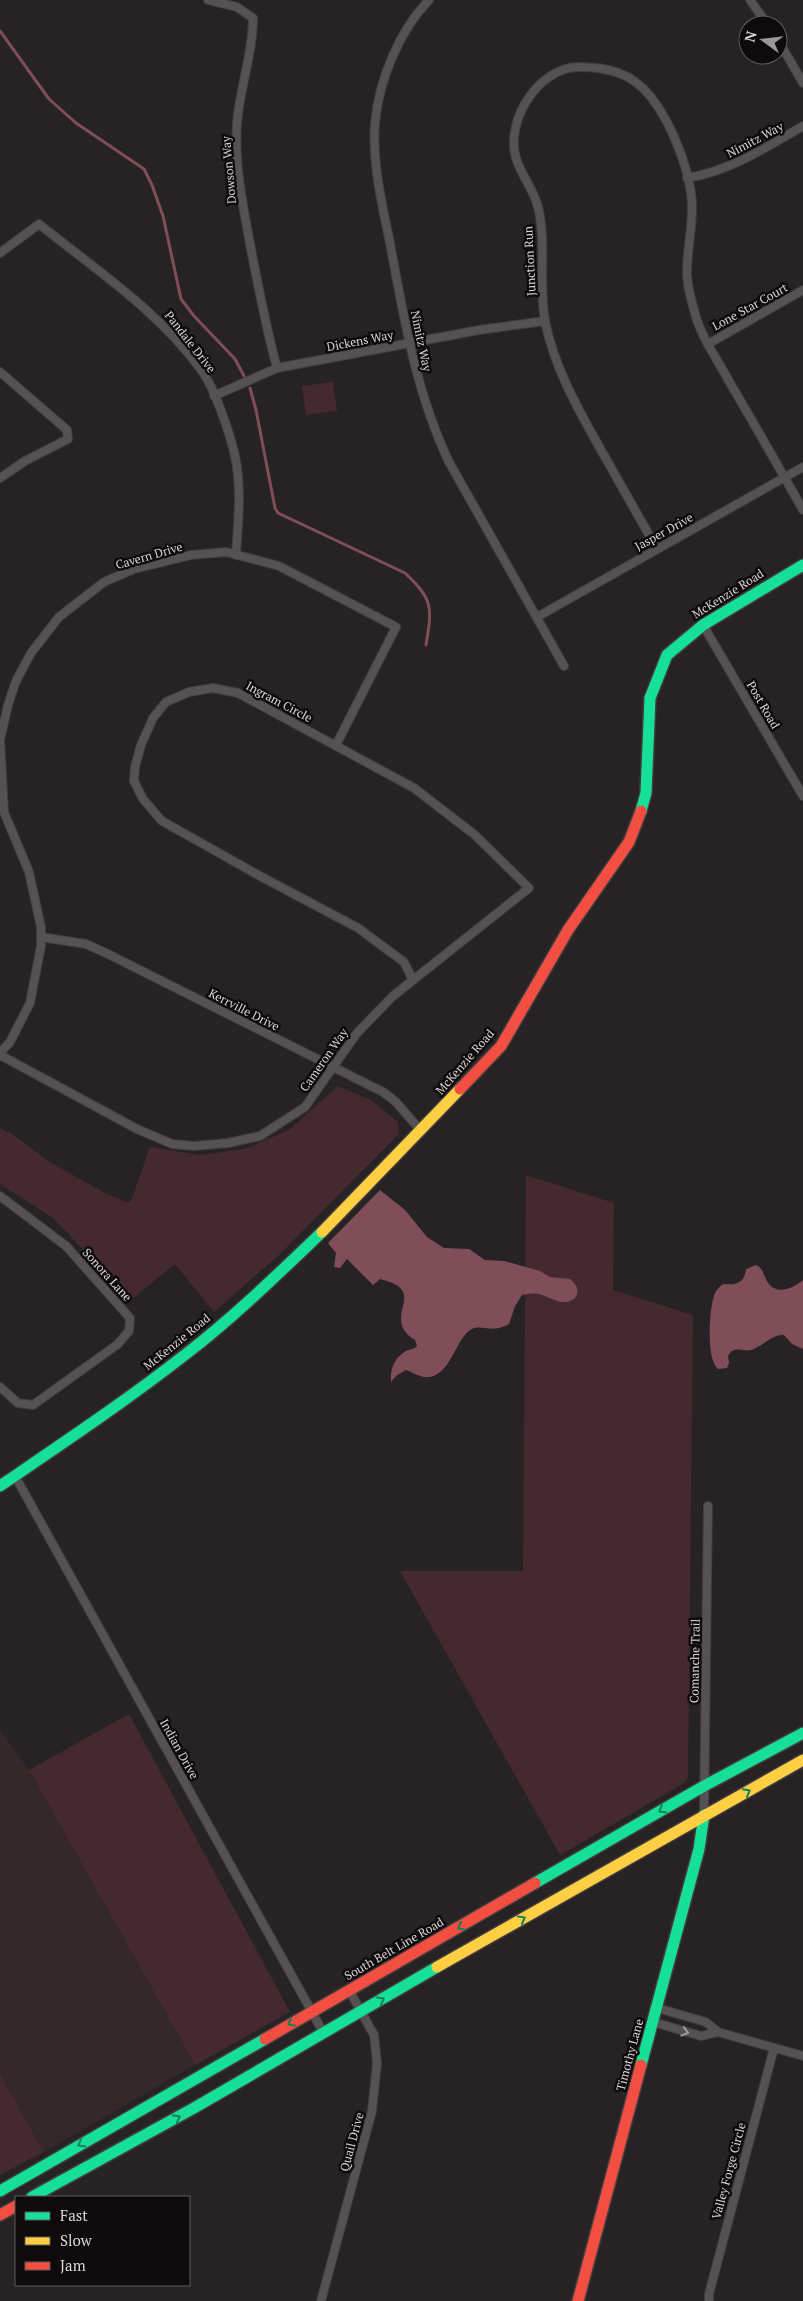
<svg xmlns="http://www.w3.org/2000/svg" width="803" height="2301" font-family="'PT Serif',serif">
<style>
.built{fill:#34282a}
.green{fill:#44292f}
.water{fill:#804e58}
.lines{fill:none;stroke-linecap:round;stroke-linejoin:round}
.stream{stroke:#804e58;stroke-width:3}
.street-casing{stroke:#413c3d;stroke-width:10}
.fast-casing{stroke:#413c3d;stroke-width:14}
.slow-casing{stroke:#413c3d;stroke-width:14}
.jam-casing{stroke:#413c3d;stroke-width:14}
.street{stroke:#565253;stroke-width:8}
.fast{stroke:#16e098;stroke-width:11}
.slow{stroke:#ffcf43;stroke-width:11}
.jam{stroke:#f24e42;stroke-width:11}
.oneway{stroke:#138059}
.oneway2{stroke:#9f9a9b}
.labels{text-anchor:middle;stroke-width:5;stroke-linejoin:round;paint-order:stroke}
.street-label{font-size:12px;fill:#dbd5d6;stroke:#0f0b0c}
</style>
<rect width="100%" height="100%" fill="#272223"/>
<!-- built -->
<polygon class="built" points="0,1730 29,1770 195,2065 44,2152 0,2074"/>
<!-- green -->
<g class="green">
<polygon points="333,382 337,411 306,415 302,386"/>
<polygon points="338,1086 371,1100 398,1122 399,1134 277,1257 214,1312 175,1264 131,1300 53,1218 0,1184 0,1128 14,1135 48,1161 105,1193 128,1203 131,1201 150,1147 200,1155 245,1149 289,1130"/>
<polygon points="526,1175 614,1203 613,1290 693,1315 688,1776 686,1782 560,1855 400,1571 523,1571"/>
<polygon points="129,1714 290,2012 195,2065 29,1770"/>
<polygon points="0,2074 44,2152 0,2175"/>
</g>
<!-- water -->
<g class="water">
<path d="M 380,1190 L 405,1210 L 427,1237 L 444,1248 L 469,1249 L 485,1260 L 504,1261 L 540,1271 L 550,1277 L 570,1279 C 577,1285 580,1290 575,1298 C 563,1308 551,1297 539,1294 C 533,1293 528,1294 522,1295 L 515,1306 L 509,1324 C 491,1334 482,1324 472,1329 C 455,1337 451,1380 424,1377 C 418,1376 412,1372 406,1370 L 396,1376 L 391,1382 C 390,1369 394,1358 406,1351 C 410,1349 413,1350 417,1346 L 415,1340 C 386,1322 413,1302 401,1289 C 397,1283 386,1281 380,1279 L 373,1285 L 347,1259 L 340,1268 L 334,1267 L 336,1253 L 328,1243 Z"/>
<path d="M 756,1265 C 763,1269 762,1271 765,1277 C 773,1297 791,1290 803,1280 L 803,1349 L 792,1344 L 784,1335 C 772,1334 762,1347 751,1350 C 742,1352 734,1345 728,1356 L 729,1363 L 727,1368 L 718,1369 C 706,1359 709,1311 714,1296 C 715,1291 719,1287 723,1284 C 736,1285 744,1284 746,1269 Z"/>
</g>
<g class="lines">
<!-- stream -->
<g class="stream">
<polyline points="0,31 49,99 76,123 144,169 152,185 163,216 181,299 194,316 235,359 244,376"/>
<path d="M 250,388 L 256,410 L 275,508 L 278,513 L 405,573 C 434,600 432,608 426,645"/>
</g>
<defs>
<g id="street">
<path d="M 208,0 L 237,7 L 253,18 C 253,53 240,87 237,123 C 234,164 243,205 250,244 C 258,286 266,327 277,368"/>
<path d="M 429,0 C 399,31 379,80 375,123 C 372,163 382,204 390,243 C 404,319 416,392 449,462 L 564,666"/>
<polyline points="750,0 768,25"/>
<polyline points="778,40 803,83"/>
<path d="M 687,178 C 730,171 765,148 803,126"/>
<path d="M 0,253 L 39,224 C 96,270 159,311 202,371 C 215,389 230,434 235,456 C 242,488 238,522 236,555"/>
<polyline points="708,344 803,290"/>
<polyline points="0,372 67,430 68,439 25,461 0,478"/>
<polyline points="214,396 277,368 479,330 545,321"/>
<path d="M 657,549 C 638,516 620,483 601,450 C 578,409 554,367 545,321 C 538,283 547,244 538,207 C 534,190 521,175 516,158 C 505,120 539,67 579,67 C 608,67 632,73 651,97 C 672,124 692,174 692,208 C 692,230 687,251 687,273 C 687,285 691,299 694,310 C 700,336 718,360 730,383 C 755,425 779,468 803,510"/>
<polyline points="537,617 803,467"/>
<polyline points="703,625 803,796"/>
<polyline points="41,937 86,944 108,954 383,1092 396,1102 421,1131"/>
<polyline points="0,1053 10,1042 30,1003 41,946 41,927 29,872 4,812 0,740 8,705 16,681 31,653 59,617 104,582 134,569 191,555 226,552 279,566 396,627 336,745"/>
<polyline points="0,1055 137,1129 172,1144 194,1146 228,1143 260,1136 305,1107 357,1033 393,996 529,888 475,835 414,788 238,693 213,688 189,692 166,702 153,718 141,745 135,767 134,781 143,799 162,821 260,876 358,928 404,962 413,980"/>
<polyline points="0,1196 66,1246 130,1318 129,1331 118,1344 33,1405 18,1403 0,1387"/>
<polyline points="15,1476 323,2032"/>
<polyline points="704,1815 708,1506"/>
<polyline points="657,2008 706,2022 718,2032 803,2056"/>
<polyline points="653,2022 701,2036 718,2032"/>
<polyline points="321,2301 372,2111 377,2063 374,2035 349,1990"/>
<polyline points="709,2301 709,2294 774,2048"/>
</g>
<g id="fast">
<polyline points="641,811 646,793 650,698 667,655 703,625 803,565"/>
<path d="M 0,1486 C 63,1443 126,1401 186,1354 C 234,1317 278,1274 322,1232"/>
<polyline points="535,1883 704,1786 803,1733"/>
<polyline points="641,2065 699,1849 704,1815"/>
<polyline points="0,2191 265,2039"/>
<polyline points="32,2197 194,2108 437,1967"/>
</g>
<g id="slow">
<polyline points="322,1232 460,1089"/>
<polyline points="437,1967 803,1760"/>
</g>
<g id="jam">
<polyline points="460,1089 501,1046 568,930 629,842 641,811"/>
<polyline points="265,2039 535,1883"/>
<polyline points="0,2215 16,2206"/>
<polyline points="578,2301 641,2065"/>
</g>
</defs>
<!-- street casing -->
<use href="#street" class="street-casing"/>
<!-- fast casing -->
<use href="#fast" class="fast-casing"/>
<!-- slow casing -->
<use href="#slow" class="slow-casing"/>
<!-- jam casing -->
<use href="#jam" class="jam-casing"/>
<!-- street -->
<use href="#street" class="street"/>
<!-- fast -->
<use href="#fast" class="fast"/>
<!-- slow -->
<use href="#slow" class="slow"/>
<!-- jam -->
<use href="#jam" class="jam"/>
</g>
<!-- one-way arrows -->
<defs><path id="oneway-chevron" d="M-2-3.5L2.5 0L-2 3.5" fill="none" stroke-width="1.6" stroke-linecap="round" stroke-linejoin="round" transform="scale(1.25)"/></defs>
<g class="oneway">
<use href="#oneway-chevron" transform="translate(747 1792) rotate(-28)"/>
<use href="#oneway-chevron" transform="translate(662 1810) rotate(150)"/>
<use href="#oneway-chevron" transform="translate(522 1919) rotate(-29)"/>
<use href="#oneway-chevron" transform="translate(461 1927) rotate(151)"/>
<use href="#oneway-chevron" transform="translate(381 2000) rotate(-29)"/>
<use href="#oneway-chevron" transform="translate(291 2023) rotate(151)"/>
<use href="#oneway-chevron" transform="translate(177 2118) rotate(-28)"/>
<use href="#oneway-chevron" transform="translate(81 2144) rotate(150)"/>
</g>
<use class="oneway2" href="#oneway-chevron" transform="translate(685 2032) rotate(16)"/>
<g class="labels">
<!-- street labels -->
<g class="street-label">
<text transform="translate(755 140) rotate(-28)" y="4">Nimitz Way</text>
<text transform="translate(229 170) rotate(-95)" y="4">Dowson Way</text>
<text transform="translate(530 261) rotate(-93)" y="4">Junction Run</text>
<text transform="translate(750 307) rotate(-29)" y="4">Lone Star Court</text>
<text transform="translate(360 341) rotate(-11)" y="4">Dickens Way</text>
<text transform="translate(421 341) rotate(78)" y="4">Nimitz Way</text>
<text transform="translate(190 342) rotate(52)" y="4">Pandale Drive</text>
<text transform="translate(664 532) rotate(-29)" y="4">Jasper Drive</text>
<text transform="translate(149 556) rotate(-16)" y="4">Cavern Drive</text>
<text transform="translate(728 594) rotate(-32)" y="4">McKenzie Road</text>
<text transform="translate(279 702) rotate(28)" y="4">Ingram Circle</text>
<text transform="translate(763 705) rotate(60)" y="4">Post Road</text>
<text transform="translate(244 1010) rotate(27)" y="4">Kerrville Drive</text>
<text transform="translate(324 1060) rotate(-55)" y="4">Cameron Way</text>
<text transform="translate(465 1062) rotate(-49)" y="4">McKenzie Road</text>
<text transform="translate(107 1275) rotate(48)" y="4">Sonora Lane</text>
<text transform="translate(177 1342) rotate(-39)" y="4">McKenzie Road</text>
<text transform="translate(695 1661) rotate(-89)" y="4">Comanche Trail</text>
<text transform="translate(179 1749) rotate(61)" y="4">Indian Drive</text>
<text transform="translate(394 1949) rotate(-30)" y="4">South Belt Line Road</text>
<text transform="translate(630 2055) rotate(-75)" y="4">Timothy Lane</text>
<text transform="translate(352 2142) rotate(-75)" y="4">Quail Drive</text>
<text transform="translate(729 2171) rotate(-75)" y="4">Valley Forge Circle</text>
</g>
</g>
<!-- legend -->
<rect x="15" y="2196" width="175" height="90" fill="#0f0b0c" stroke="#615c5d"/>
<rect x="25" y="2212" width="25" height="8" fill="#16e098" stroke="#615c5d"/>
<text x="60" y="2221" font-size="15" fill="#dbd5d6">Fast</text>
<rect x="25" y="2237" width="25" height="8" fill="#ffcf43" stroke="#615c5d"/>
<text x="60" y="2246" font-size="15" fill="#dbd5d6">Slow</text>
<rect x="25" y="2262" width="25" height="8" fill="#f24e42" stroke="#615c5d"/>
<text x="60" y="2271" font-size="15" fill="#dbd5d6">Jam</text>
<!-- north arrow -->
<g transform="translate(763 40) rotate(285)"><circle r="24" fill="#0f0b0c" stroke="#615c5d"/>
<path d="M0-4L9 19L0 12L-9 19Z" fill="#9c9697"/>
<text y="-8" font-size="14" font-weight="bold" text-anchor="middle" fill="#dbd5d6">N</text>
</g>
</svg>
